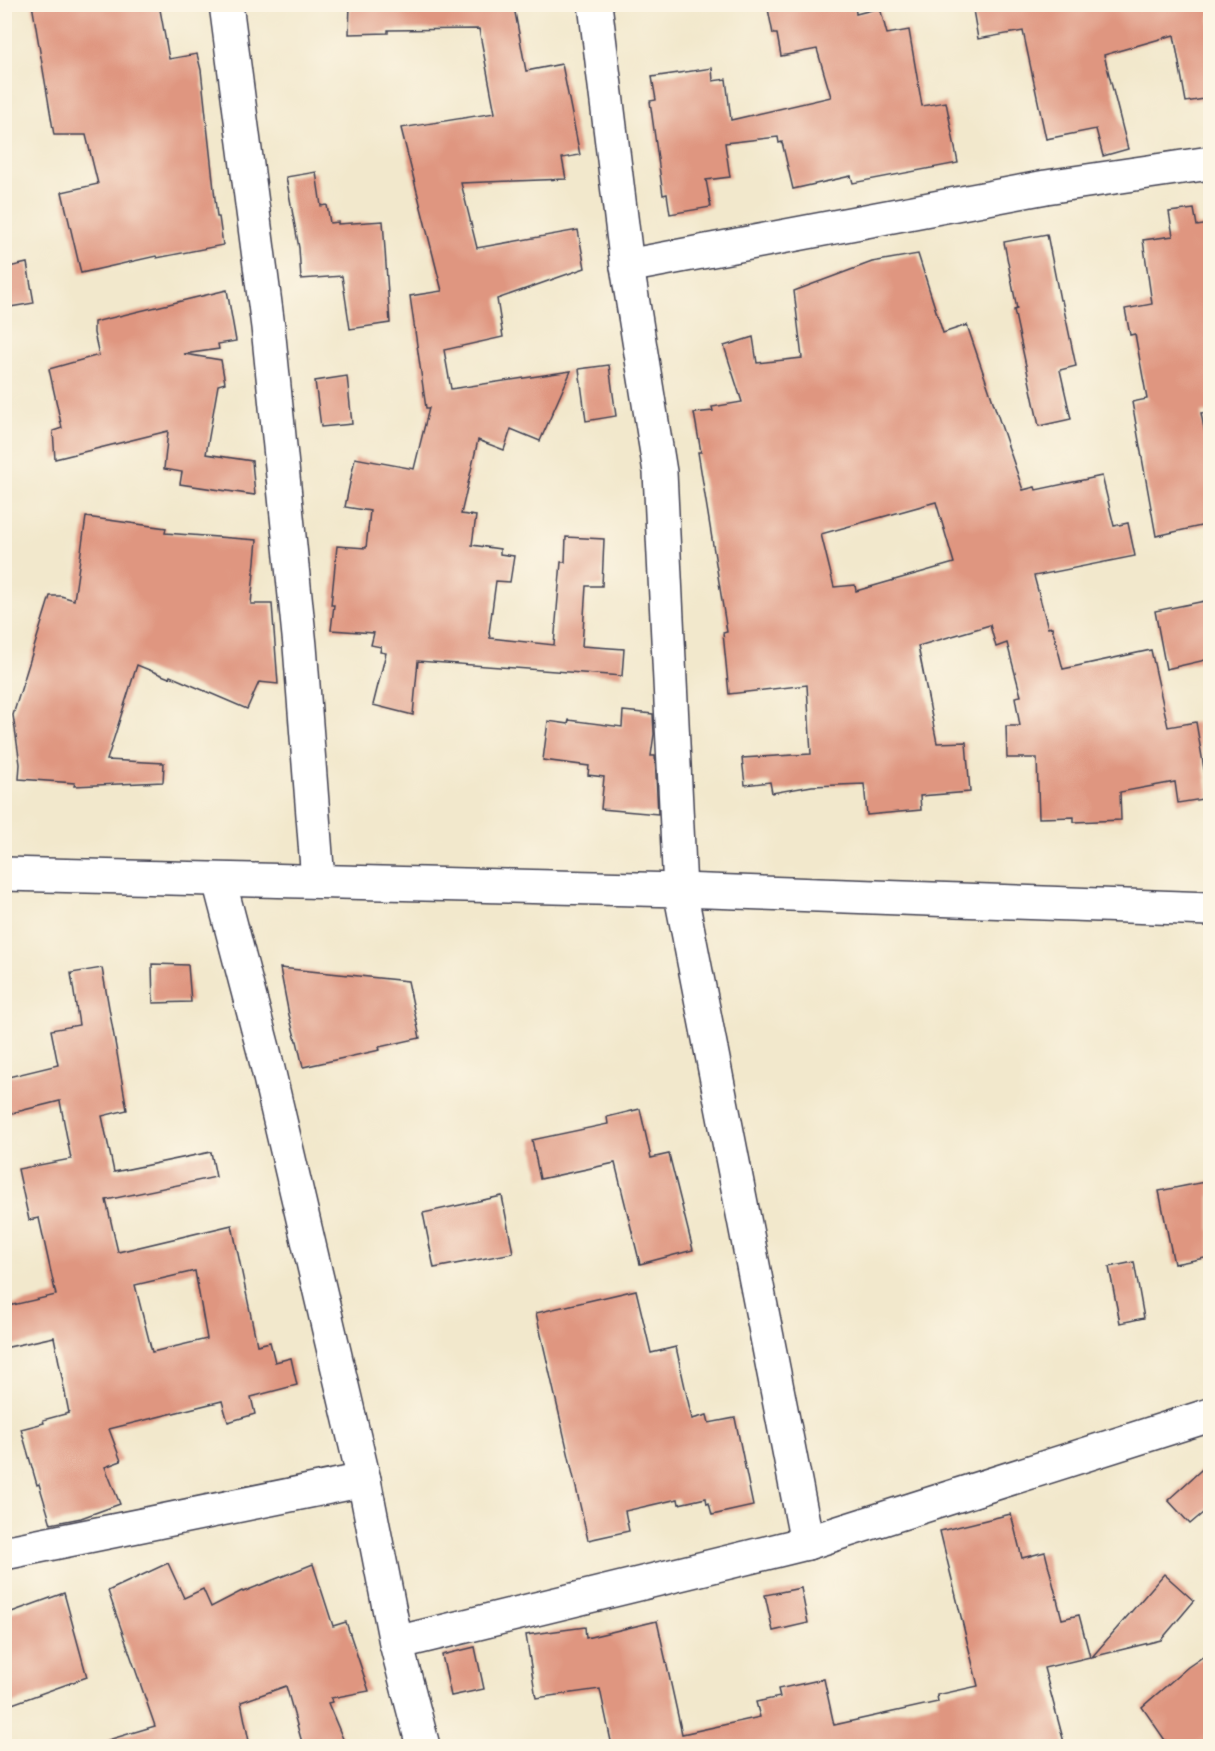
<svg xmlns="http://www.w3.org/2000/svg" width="1215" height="1751" font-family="'Gochi Hand',sans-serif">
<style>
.building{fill:#df9680;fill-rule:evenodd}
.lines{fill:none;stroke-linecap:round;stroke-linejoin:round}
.minor-casing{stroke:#414051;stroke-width:36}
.tertiary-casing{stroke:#414051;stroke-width:36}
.minor{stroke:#fff;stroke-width:33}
.tertiary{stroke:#fff;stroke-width:33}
</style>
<rect width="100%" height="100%" fill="#fcf5e5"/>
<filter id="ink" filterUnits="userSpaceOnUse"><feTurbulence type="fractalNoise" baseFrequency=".0167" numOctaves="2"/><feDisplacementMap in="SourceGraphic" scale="12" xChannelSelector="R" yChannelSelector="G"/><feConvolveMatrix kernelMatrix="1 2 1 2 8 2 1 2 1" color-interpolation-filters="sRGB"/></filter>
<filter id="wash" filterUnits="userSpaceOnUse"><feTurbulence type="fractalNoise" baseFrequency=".008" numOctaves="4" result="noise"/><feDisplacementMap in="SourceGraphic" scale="24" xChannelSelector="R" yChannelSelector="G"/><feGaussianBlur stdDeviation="1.35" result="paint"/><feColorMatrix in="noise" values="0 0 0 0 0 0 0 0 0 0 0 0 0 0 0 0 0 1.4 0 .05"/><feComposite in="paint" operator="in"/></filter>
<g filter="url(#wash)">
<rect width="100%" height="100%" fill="#f2e8cc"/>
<g id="blocks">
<!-- building -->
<g class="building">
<polygon points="32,4 159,4 169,59 197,54 201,70 217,217 219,217 223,245 157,258 156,256 81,273 62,192 98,184 86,135 54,135"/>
<polygon points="350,4 510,4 511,7 514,7 526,71 562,64 580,155 562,158 566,179 461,183 477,248 578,230 585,268 497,299 503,337 444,350 451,389 571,371 540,441 511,429 504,450 478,440 461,514 476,516 472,545 500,549 500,554 514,556 510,582 496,581 489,633 490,638 554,645 561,562 565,562 566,537 604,539 602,586 586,586 582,646 624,649 622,676 418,661 413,715 373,705 386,653 380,652 381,647 371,645 374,633 331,630 334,605 331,605 337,546 366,548 370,511 345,507 355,458 414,469 429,408 426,408 410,296 442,291 401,128 495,113 479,29 388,30 388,33 349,34"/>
<polygon points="767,4 855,4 856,14 880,8 887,34 909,30 922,106 946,102 958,163 853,183 851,176 793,189 782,142 779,143 778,137 725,143 730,177 706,180 711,207 670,214 667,194 663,195 650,101 656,100 652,77 712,68 713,81 726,79 731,120 831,97 817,49 781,56 777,34 773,34"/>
<polygon points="972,4 1210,4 1210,98 1186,102 1174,35 1104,55 1128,149 1103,156 1096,129 1046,139 1023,31 978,39"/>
<polygon points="316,172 321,206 327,205 330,223 338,222 338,224 383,221 390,323 350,329 342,276 301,279 299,248 286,177"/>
<polygon points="1194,209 1197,226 1210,224 1210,412 1201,413 1210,459 1210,524 1156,536 1132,402 1147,399 1135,334 1130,335 1125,309 1152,304 1143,240 1173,236 1169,212"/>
<polygon points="1047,234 1060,300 1062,300 1076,366 1060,370 1071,419 1039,426 1014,310 1017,309 1004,242"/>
<path d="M 918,254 L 943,333 L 967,325 L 1023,490 L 1035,487 L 1036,490 L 1102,476 L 1114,526 L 1128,523 L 1135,556 L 1034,576 L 1048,628 L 1052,627 L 1063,669 L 1151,650 L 1168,727 L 1196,722 L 1209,798 L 1178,803 L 1175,782 L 1120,792 L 1121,820 L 1074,822 L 1074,817 L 1039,818 L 1037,758 L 1007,758 L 1006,726 L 1020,726 L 1015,697 L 1021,696 L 1007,643 L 996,647 L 990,625 L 918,646 L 937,743 L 966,742 L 970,792 L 920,796 L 921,810 L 867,815 L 864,784 L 812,786 L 772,793 L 770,782 L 745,785 L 742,758 L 811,754 L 807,685 L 729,694 L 723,633 L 727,632 L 698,452 L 701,452 L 694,413 L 713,411 L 712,407 L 742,402 L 724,346 L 753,337 L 757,363 L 802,358 L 794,291 L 872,262 ZM 936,502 L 954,563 L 856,591 L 855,585 L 834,587 L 821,534 Z"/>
<polygon points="27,263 34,303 4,308 4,268"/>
<polygon points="227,290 236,341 218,344 219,349 184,354 221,360 225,383 218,385 206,454 252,461 255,495 180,484 182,472 164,469 168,431 55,459 53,431 62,428 49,369 99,355 94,333 94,322"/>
<polygon points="609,365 616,416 586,421 579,369"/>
<polygon points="347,376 352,424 321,427 315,381"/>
<polygon points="86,517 166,528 165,533 257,540 251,604 272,604 278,684 259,682 247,709 170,676 169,678 137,665 107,760 164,763 163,782 74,786 75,783 19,779 20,764 13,715 50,596 61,596 74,600"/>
<polygon points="1210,600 1210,659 1166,669 1155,611"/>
<polygon points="623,711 653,714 654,734 651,756 655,756 658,814 601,809 604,777 588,775 589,766 543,760 548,721 568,724 569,720 622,727"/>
<polygon points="152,964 188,965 191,1002 153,1003"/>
<path d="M 102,968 L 127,1110 L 102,1116 L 114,1172 L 211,1152 L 216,1177 L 106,1200 L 118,1252 L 232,1225 L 257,1345 L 270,1342 L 275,1362 L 291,1358 L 297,1385 L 251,1397 L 255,1414 L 228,1422 L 222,1401 L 109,1429 L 121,1461 L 105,1467 L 120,1504 L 81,1518 L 51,1524 L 39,1484 L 37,1485 L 21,1429 L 44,1423 L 43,1420 L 69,1413 L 54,1337 L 4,1348 L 4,1307 L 56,1295 L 39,1218 L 29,1220 L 18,1169 L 71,1159 L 60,1101 L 4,1115 L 4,1078 L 58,1065 L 51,1030 L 79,1025 L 71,973 ZM 195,1271 L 207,1339 L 152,1352 L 135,1285 Z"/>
<polygon points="280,968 408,981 420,1038 379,1047 380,1050 303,1067 297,1041 296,1041 289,1015"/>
<polygon points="640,1109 651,1158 669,1154 693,1250 640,1264 615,1163 540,1179 532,1140 608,1124 607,1117"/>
<polygon points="1210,1181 1210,1257 1174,1264 1159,1191"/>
<polygon points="502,1196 513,1253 434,1268 423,1213"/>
<polygon points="1134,1262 1144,1318 1120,1323 1109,1267"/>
<polygon points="636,1290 651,1353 676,1347 692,1419 707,1415 709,1423 735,1418 753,1506 712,1515 709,1503 707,1504 706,1498 679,1504 678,1499 625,1511 629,1531 588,1540 536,1313"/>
<polygon points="1210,1462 1210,1507 1190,1524 1168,1500"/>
<polygon points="1011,1514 1022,1558 1045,1552 1062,1619 1079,1615 1090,1657 1044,1668 1065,1746 612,1746 600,1689 536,1698 526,1635 585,1627 586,1638 657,1621 682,1734 760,1717 756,1702 780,1697 778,1689 824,1679 834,1725 938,1702 937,1695 978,1686 940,1531"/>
<polygon points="168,1563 184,1598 203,1589 211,1607 242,1591 243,1592 313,1564 333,1626 346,1622 369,1691 331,1698 332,1702 328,1703 346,1746 303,1746 286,1686 241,1702 250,1746 109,1746 108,1740 155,1726 108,1591"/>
<polygon points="1164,1574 1194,1601 1161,1640 1092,1657"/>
<polygon points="801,1588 808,1623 773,1631 765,1595"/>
<polygon points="64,1593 87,1677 4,1707 4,1637 11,1629 6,1614"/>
<polygon points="475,1647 484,1689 451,1696 442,1655"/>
<polygon points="1210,1652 1210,1746 1169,1746 1142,1707 1188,1667"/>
</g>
</g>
</g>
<g filter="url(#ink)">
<use href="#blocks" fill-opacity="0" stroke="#414051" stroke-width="1.5"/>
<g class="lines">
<defs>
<g id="minor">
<polyline points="226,4 268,327 300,646 318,881"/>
<polyline points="595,4 627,266 660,472 680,890 807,1543"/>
<polyline points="627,266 1046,187 1210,163"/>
<polyline points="219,880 264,1052 364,1480 396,1643 423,1746"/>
<polyline points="4,1553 364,1480"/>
<polyline points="396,1643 807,1543 1210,1415"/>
</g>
<polyline id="tertiary" points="4,874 680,890 1210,909"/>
</defs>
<!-- minor casing -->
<use href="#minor" class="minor-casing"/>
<!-- tertiary casing -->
<use href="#tertiary" class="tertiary-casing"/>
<!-- minor -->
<use href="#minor" class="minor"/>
<!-- tertiary -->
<use href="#tertiary" class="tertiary"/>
</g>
</g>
<!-- margin -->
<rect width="1215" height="1751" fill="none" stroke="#fcf5e5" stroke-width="24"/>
</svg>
